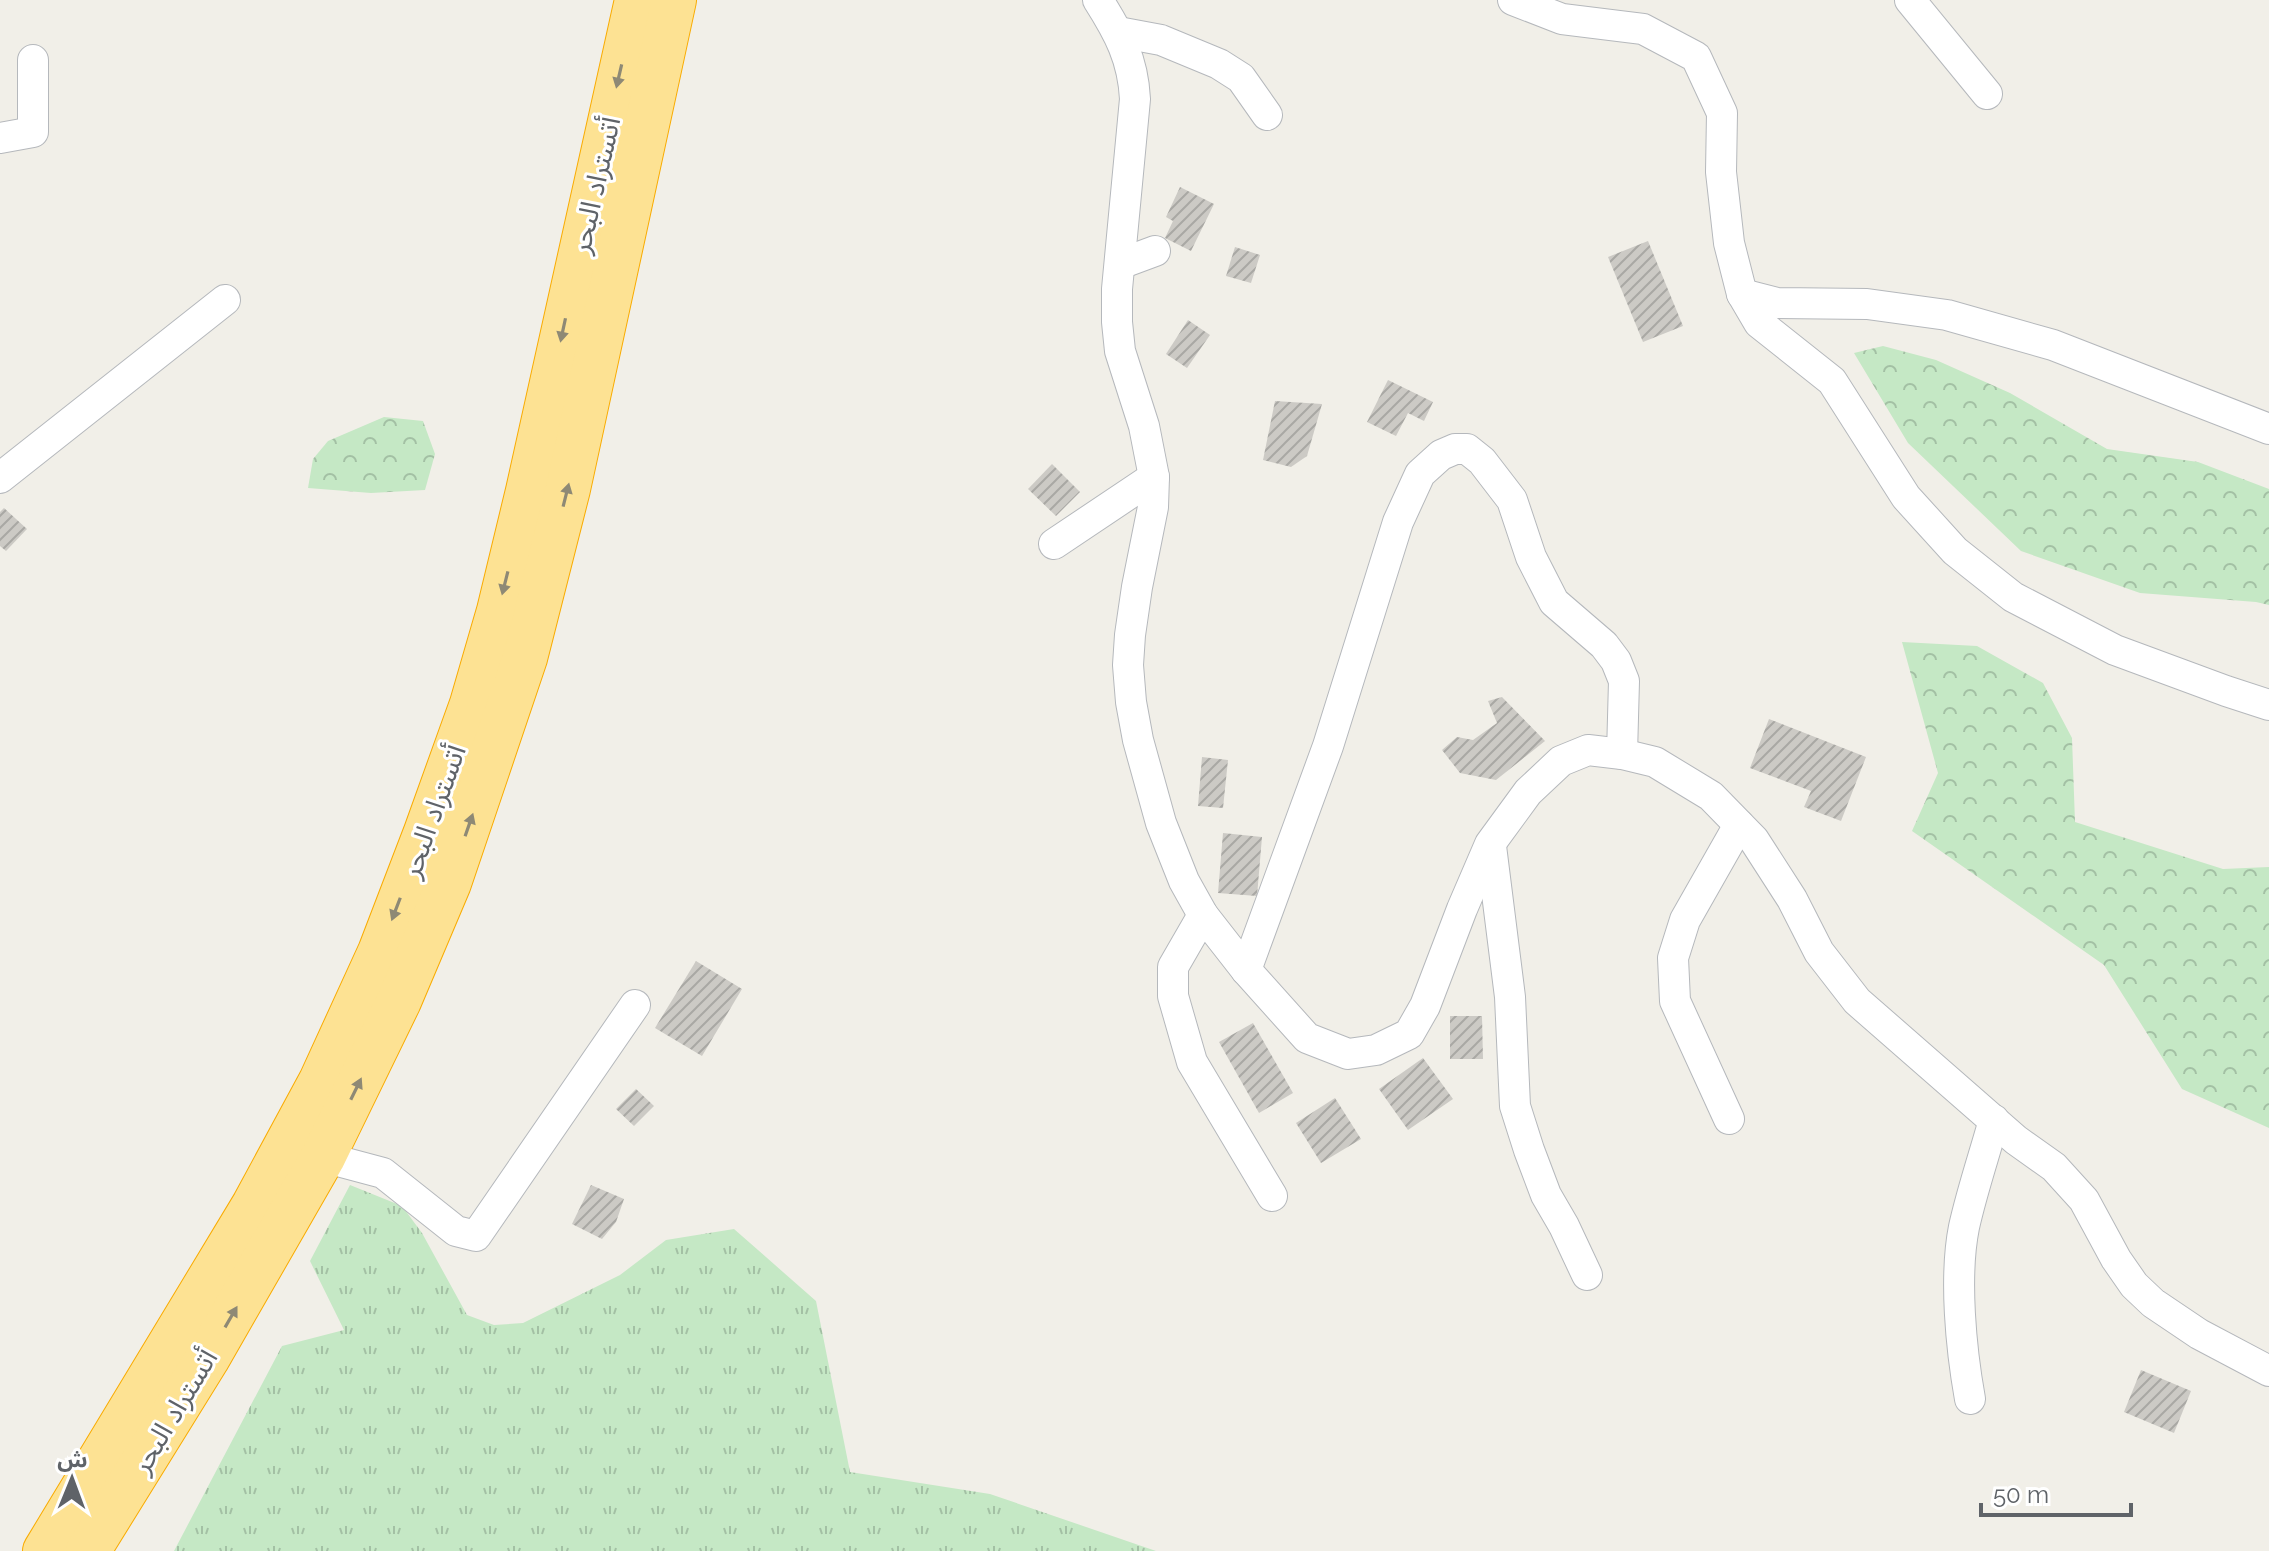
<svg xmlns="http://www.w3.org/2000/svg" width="2269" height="1551" font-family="Raleway,'Noto Sans Arabic',sans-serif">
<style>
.grass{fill:url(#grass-tufts)}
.forest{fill:url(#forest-crowns)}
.building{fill:url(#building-hatch)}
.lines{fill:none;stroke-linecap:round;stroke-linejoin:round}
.minor-casing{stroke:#b5b8bc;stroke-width:32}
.highway-casing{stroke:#f9ab00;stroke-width:46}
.minor{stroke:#fff;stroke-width:30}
.highway{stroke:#fde293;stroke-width:44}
.oneway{fill:#8e8975}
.labels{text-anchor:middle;stroke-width:6;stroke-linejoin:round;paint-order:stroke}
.street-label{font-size:28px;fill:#5f6368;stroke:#fff}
</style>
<defs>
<pattern id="grass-tufts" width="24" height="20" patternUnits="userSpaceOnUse" patternTransform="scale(2)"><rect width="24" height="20" fill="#c5e8c5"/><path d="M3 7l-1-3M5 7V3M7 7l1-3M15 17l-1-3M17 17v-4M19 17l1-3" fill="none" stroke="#a3c0a4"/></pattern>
<pattern id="forest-crowns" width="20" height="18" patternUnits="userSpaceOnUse" patternTransform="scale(2)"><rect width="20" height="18" fill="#c5e8c5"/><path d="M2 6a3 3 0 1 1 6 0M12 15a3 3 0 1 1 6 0" fill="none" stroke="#a3c0a4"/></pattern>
<pattern id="building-hatch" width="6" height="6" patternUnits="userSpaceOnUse" patternTransform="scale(2)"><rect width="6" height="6" fill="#cccac5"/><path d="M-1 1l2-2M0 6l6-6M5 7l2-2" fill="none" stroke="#a9a8a4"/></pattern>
</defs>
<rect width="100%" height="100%" fill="#f1efe8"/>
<!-- grass -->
<polygon class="grass" points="350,1185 402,1206 422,1233 467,1315 494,1325 523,1323 620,1275 666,1240 734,1229 816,1301 850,1472 990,1494 1156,1551 174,1551 282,1346 344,1330 310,1261"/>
<!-- forest -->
<g class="forest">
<polygon points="1883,346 1936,360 2010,393 2107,449 2198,462 2269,489 2269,605 2256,602 2140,593 2021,551 1908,443 1854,353"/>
<polygon points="384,417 423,421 435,454 425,490 371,493 308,488 313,459 328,441"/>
<polygon points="1902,642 1977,646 2043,683 2072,738 2075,822 2223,869 2269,867 2269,1128 2182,1089 2104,965 1912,831 1938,773"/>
</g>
<!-- building -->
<g class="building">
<polygon points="1180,187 1214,204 1191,251 1165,238 1173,221 1166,217"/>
<polygon points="1648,241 1683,326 1643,342 1608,257"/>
<polygon points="1235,247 1260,255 1251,283 1226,276"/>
<polygon points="1188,320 1210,335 1187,368 1166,354"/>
<polygon points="1388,380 1433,402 1424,421 1408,413 1396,436 1367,422"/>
<polygon points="1275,401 1322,404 1307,456 1291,467 1263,460"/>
<polygon points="1052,464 1080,492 1056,516 1028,489"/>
<polygon points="4,508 27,529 6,551 0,546 0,512"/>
<polygon points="1502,697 1545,741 1496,780 1460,773 1442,750 1457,737 1473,740 1497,723 1488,701"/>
<polygon points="1769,719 1866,757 1841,821 1804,807 1811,791 1750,768"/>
<polygon points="1202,757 1228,760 1223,808 1198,806"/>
<polygon points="1223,833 1262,837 1257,896 1218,893"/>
<polygon points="696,961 742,989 702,1056 655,1028"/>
<polygon points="1450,1016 1482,1016 1483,1059 1450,1059"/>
<polygon points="1253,1023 1293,1093 1259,1113 1219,1042"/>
<polygon points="1423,1058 1453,1099 1408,1130 1379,1089"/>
<polygon points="636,1089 654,1106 634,1126 616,1109"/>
<polygon points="1335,1098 1361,1139 1321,1163 1296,1123"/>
<polygon points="591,1185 624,1199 616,1222 602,1239 572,1224"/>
<polygon points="2141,1370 2191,1391 2174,1433 2124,1412"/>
</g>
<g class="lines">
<defs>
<g id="minor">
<path d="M 1098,0 C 1119,33 1133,59 1135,99 L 1117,289 L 1117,322 L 1120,351 L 1144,426 L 1154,477 L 1153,507 L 1137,587 L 1130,635 L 1128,665 L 1131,702 L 1138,740 L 1161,823 L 1184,881 L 1203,915 L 1246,970 L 1307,1038 L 1348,1054 L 1376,1050 L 1409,1034 L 1425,1006 L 1462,909 L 1490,844 L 1528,792 L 1561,761 L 1588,750 L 1622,754 L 1655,762 L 1711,796 L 1754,840 L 1792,899 L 1819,952 L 1857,1001 L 2016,1140 L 2054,1167 L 2084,1200 L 2116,1259 L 2134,1285 L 2153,1303 L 2199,1334 L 2269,1371"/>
<polyline points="1513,0 1562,19 1643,29 1696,57 1722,113 1721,172 1729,243 1742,294 1759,323 1832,381 1906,497 1955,551 2013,597 2115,650 2226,691 2269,705"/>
<polyline points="1910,0 1987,94"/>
<polyline points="1118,32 1161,40 1219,64 1241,78 1267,115"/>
<polyline points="0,138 33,132 33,60"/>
<polyline points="1120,264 1155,251"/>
<polyline points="1742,294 1777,303 1867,304 1947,315 2053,345 2269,429"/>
<polyline points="0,478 225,300"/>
<polyline points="1054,544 1154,477"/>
<polyline points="1491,846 1510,997 1515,1106 1529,1150 1546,1195 1564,1226 1587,1275"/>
<polyline points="1203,915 1173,967 1173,996 1192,1062 1272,1196"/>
<polyline points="1246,970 1328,746 1398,522 1420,474 1441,455 1455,449 1467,449 1482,461 1512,500 1531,557 1554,602 1604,645 1616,661 1624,681 1622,754"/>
<polyline points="1729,1119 1675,1001 1673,958 1685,920 1739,825"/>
<polyline points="323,1157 383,1173 456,1231 476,1236 635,1005"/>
<path d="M 1970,1399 C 1961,1349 1954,1277 1964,1227 C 1972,1191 1984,1156 1994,1120"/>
</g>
<g id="highway">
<polyline points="45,1551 254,1205 321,1081 380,952 426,832 472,704 499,611 528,491 637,0"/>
<polyline points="88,1551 207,1359 323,1157 399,1001 449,883 525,658 568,489 674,0"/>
</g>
</defs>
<!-- minor casing -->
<use href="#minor" class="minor-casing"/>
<!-- highway casing -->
<use href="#highway" class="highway-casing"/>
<!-- minor -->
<use href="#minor" class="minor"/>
<!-- highway -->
<use href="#highway" class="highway"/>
</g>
<!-- one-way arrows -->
<defs><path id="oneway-solid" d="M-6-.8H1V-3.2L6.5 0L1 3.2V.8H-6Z" transform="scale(2)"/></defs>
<g class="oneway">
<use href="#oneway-solid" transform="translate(619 76) rotate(103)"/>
<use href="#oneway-solid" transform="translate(563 330) rotate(102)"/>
<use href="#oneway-solid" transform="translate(566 495) rotate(-76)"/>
<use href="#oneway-solid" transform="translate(505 583) rotate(104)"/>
<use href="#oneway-solid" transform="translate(469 825) rotate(-71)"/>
<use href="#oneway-solid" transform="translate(396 909) rotate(111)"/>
<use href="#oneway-solid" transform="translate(356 1089) rotate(-64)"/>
<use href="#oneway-solid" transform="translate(231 1317) rotate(-60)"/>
</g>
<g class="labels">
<!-- street labels -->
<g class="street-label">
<text transform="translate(595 185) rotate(-77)" y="10">أتستراد البحر</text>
<text transform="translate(433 811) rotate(-70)" y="10">أتستراد البحر</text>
<text transform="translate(174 1411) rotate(-59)" y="10">أتستراد البحر</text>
</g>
</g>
<!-- north arrow -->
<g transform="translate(72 1479) rotate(1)" stroke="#ffffff" stroke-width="6" paint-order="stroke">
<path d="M0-6L14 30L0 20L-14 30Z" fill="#5f6368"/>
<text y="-12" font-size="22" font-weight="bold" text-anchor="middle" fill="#5f6368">ش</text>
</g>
<!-- scale -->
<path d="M1981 1503v12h150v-12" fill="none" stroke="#5f6368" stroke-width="4"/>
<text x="1993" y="1503" font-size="24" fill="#5f6368" stroke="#ffffff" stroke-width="6" paint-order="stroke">50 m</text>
</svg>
